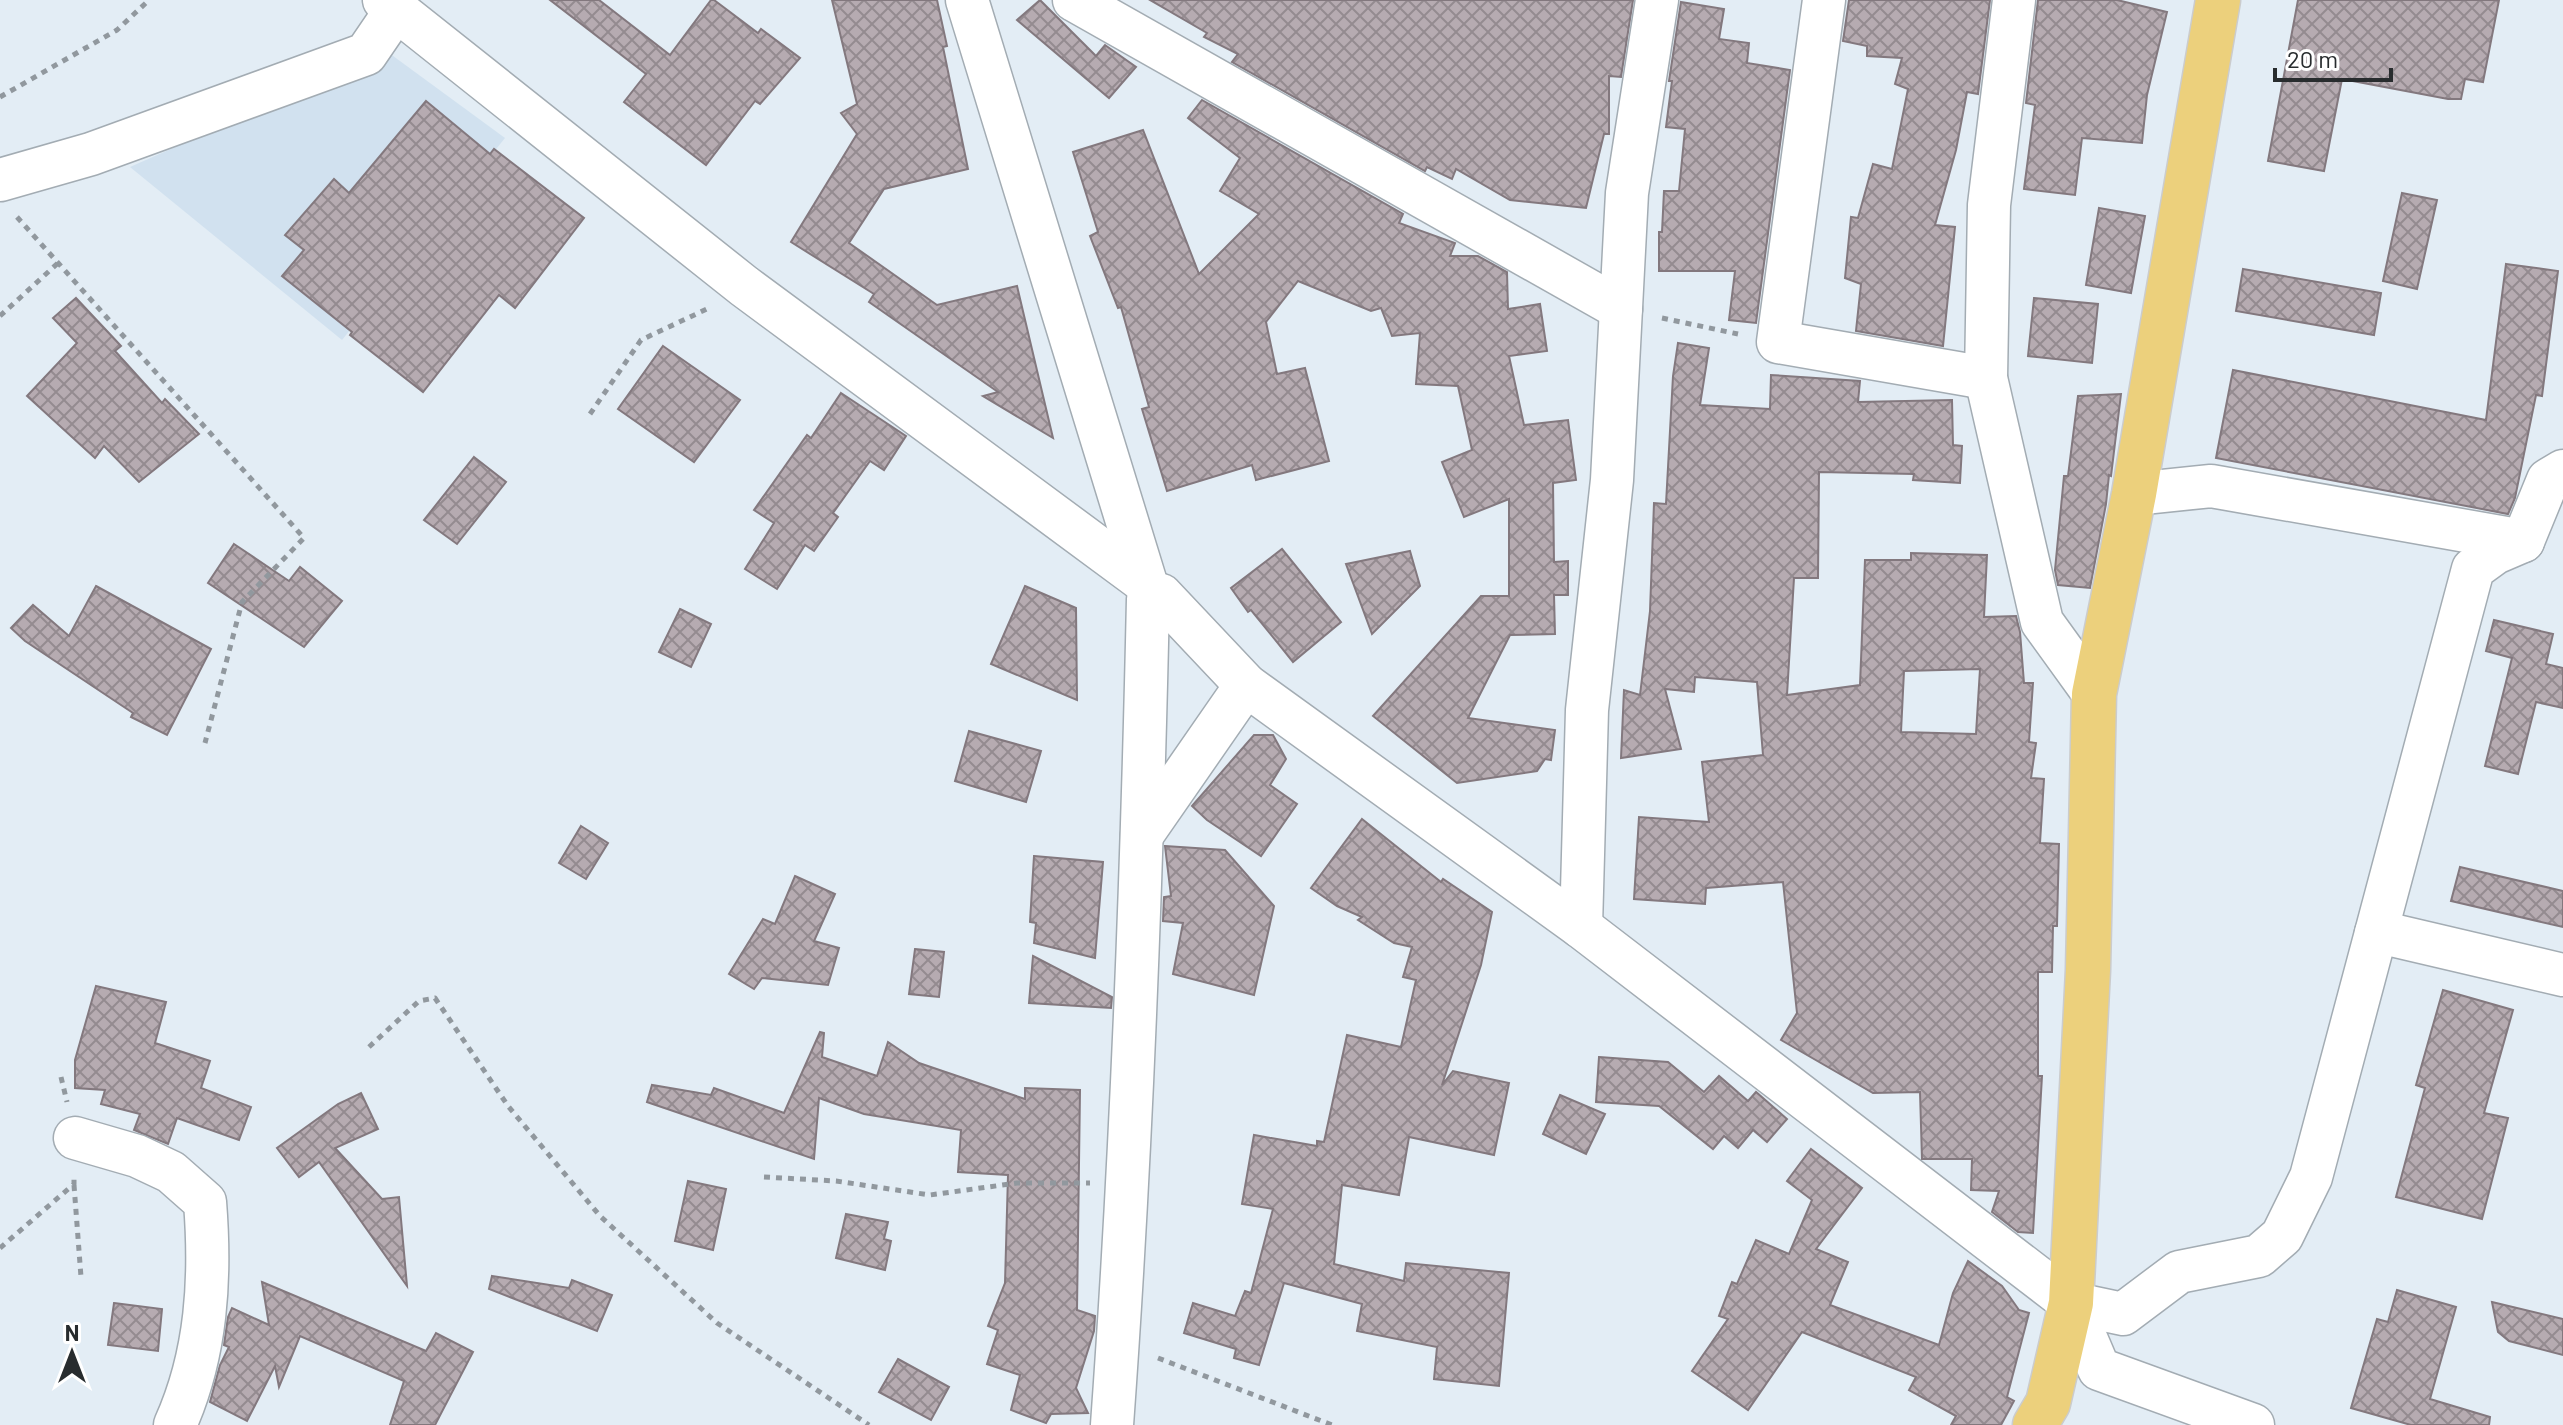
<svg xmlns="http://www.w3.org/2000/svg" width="2563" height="1425" font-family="Barlow,sans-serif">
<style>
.built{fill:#d1e1ef}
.building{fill:url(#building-cross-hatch);stroke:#83787e;stroke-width:2;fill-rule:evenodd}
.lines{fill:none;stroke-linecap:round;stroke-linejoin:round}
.minor-casing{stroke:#a3acb3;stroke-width:45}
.major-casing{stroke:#cbcccd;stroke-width:47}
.path{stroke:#91989e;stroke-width:5;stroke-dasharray:6 6;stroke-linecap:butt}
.minor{stroke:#fff;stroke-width:42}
.major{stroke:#ecd07c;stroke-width:44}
</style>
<defs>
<pattern id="building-cross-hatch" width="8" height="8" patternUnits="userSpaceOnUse" patternTransform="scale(2)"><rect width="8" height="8" fill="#b6abb1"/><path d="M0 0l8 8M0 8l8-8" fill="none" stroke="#948b90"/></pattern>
</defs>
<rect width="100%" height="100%" fill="#e3edf5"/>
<!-- built -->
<polygon class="built" points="389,53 505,138 342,340 130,167"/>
<!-- building -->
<g class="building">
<polygon points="550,0 599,0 670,55 711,0 714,0 758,33 761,29 800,58 760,104 755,101 706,165 624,102 646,74"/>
<polygon points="832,0 937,0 947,46 943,47 968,169 884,189 849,243 937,305 1017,286 1053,438 983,396 998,392 869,302 874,294 791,242 857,134 841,113 857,104"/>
<polygon points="1040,0 1096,56 1105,45 1136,67 1109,98 1017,20"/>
<polygon points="1150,0 1633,0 1621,77 1609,76 1609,134 1604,134 1586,208 1510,200 1456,169 1452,179 1427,167 1425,171 1232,62 1238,54 1204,37 1207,33"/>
<polygon points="1849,0 1990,0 1978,94 1967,92 1956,150 1935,225 1955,227 1943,346 1856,331 1861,284 1845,278 1851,217 1858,218 1873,164 1892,169 1908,89 1895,84 1902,58 1867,56 1867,46 1843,41"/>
<polygon points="2038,0 2117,0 2167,12 2147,95 2142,143 2082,138 2075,195 2024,189 2035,105 2026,103"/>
<polygon points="2298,0 2499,0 2483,82 2465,79 2461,99 2448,99 2342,79 2324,171 2268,161"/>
<polygon points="1681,2 1724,9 1719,39 1749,43 1747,63 1790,70 1756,323 1729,320 1735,271 1659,271 1659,232 1662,232 1664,191 1679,191 1685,129 1666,127 1672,81 1669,81"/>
<polygon points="1202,100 1403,214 1399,223 1455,243 1450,256 1478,256 1507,272 1508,309 1540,304 1547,351 1509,356 1524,425 1568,420 1576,480 1553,483 1554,562 1568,561 1568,595 1554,595 1555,634 1510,635 1468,718 1555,730 1551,760 1545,759 1537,771 1457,783 1373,716 1481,596 1509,596 1509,499 1464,517 1442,462 1472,450 1458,386 1416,384 1420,333 1392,336 1381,308 1371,311 1298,281 1266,322 1277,374 1305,368 1329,461 1256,480 1252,465 1167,491 1142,409 1149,407 1121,307 1118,308 1090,236 1098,232 1073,152 1143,130 1199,274 1259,214 1220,191 1240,158 1188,118"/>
<polygon points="426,101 490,154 494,149 584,218 515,308 499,295 423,392 350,335 352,332 282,276 304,250 285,235 334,179 349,193"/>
<polygon points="2402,193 2437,200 2417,289 2383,281"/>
<polygon points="2099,208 2145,216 2131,293 2086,285"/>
<polygon points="2506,264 2558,271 2542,396 2536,395 2515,498 2508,514 2216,458 2233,370 2486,420"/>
<polygon points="2243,269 2381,293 2374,335 2236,311"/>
<polygon points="76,298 121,346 115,351 162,403 165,399 199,434 139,482 104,446 95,458 27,396 77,343 53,318"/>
<polygon points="2034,298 2098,304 2092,363 2028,356"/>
<path d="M 1678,343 L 1709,348 L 1700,405 L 1770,409 L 1771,375 L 1860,381 L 1858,402 L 1952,400 L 1953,445 L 1962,446 L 1960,483 L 1913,480 L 1914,474 L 1819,472 L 1818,578 L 1794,578 L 1787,695 L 1860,685 L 1865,560 L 1911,560 L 1911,553 L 1987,555 L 1984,617 L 2016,616 L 2020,632 L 2024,683 L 2033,683 L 2029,742 L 2036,743 L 2031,778 L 2044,779 L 2040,843 L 2059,844 L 2057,926 L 2053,926 L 2052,972 L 2038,972 L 2038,1076 L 2042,1076 L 2033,1233 L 2018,1232 L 1992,1212 L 1999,1191 L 1971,1190 L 1972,1159 L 1922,1159 L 1920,1092 L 1873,1093 L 1781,1040 L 1797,1013 L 1783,882 L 1706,888 L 1705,904 L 1634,899 L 1639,817 L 1709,822 L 1702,762 L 1763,755 L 1757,682 L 1695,677 L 1694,692 L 1665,689 L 1681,749 L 1621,758 L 1624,690 L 1640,695 L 1650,611 L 1654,503 L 1666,504 L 1673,376 ZM 1980,669 L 1976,734 L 1901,732 L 1904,671 Z"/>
<polygon points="663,346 740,400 694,462 618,409"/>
<polygon points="841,393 906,436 884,470 870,461 833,513 838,517 814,551 805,545 777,589 745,569 774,523 754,510 807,435 811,438"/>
<polygon points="2121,394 2111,476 2109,475 2106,504 2090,588 2058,585 2055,570 2064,476 2068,476 2078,396"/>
<polygon points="474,457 506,482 457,544 424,520"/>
<polygon points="234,544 289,581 300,567 342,601 304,647 208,583"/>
<polygon points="1282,549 1341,622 1293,662 1251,610 1248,612 1231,588"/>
<polygon points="1410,551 1420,586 1372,634 1346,564"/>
<polygon points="96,586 211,649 167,735 131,717 133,713 25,641 11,628 33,605 69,636"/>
<polygon points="1025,586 1076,608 1077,700 991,664"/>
<polygon points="680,609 711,624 691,667 659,652"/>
<polygon points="2494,620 2553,634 2546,664 2563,668 2563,708 2536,702 2518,774 2485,766 2512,658 2486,651"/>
<polygon points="969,731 1041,751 1026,802 955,781"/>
<polygon points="1254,735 1273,735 1286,759 1270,785 1297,804 1261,856 1207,820 1192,806"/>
<polygon points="1362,819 1441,882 1443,879 1492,912 1481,965 1442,1085 1453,1071 1509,1083 1494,1155 1409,1137 1399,1195 1342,1185 1334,1264 1404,1281 1406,1263 1509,1273 1499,1386 1434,1379 1437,1347 1357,1331 1362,1304 1284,1283 1259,1365 1234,1358 1236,1349 1184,1333 1193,1303 1235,1316 1245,1291 1251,1293 1273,1209 1242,1204 1254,1135 1317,1146 1317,1141 1324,1142 1347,1035 1401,1047 1416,980 1403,977 1412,947 1394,943 1358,920 1362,917 1337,906 1311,888"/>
<polygon points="581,826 608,843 586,879 559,863"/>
<polygon points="1165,846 1225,850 1274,906 1254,995 1173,974 1183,923 1163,921 1164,897 1171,896"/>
<polygon points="1034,856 1103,862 1095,958 1034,943 1036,923 1030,922"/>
<polygon points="2460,867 2563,891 2563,927 2451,901"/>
<polygon points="795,876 835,894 814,941 839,948 828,985 762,978 754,989 729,974 763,919 775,924"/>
<polygon points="915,949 944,952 939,997 909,994"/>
<polygon points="1033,956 1112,997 1111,1008 1029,1003"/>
<polygon points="96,986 166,1002 155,1043 210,1061 201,1088 251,1107 239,1140 177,1118 168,1144 134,1130 140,1114 101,1104 105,1090 75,1088 75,1060"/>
<polygon points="2443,990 2513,1010 2484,1113 2508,1118 2482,1219 2396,1197 2425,1088 2416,1085"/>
<polygon points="820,1032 824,1033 822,1057 877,1076 888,1042 919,1063 1025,1099 1025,1088 1080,1090 1077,1310 1095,1316 1094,1331 1076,1388 1088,1413 1051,1414 1046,1423 1011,1410 1020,1375 987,1364 998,1330 988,1326 1005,1283 1008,1175 958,1172 961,1130 864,1114 819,1098 814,1159 647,1102 652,1085 711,1095 714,1088 784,1113"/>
<polygon points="1599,1057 1668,1062 1704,1092 1719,1076 1748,1101 1756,1092 1787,1119 1767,1142 1753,1130 1738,1148 1724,1136 1713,1149 1659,1106 1596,1102"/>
<polygon points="361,1093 378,1129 335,1148 382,1199 399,1197 407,1286 319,1162 299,1177 277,1148 338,1104"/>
<polygon points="1560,1095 1605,1114 1586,1154 1543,1134"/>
<polygon points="1811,1149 1862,1188 1816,1249 1848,1262 1830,1305 1939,1345 1953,1293 1968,1261 2002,1286 2019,1310 2029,1313 2007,1397 2014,1401 2001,1425 1951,1425 1956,1416 1909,1390 1916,1377 1802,1332 1748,1410 1692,1371 1728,1319 1719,1316 1732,1282 1737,1284 1756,1240 1789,1254 1812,1200 1787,1181"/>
<polygon points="688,1181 726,1189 713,1250 675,1241"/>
<polygon points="846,1214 888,1222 884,1239 891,1241 885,1270 836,1258"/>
<polygon points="492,1276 569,1288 572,1280 612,1295 597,1331 489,1289"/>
<polygon points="262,1282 426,1351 436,1333 473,1352 435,1425 390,1425 404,1381 300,1336 279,1387 275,1366 247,1421 210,1402 220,1365 229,1347 224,1345 228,1317 232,1308 269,1325"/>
<polygon points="2397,1290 2456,1307 2430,1399 2490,1417 2489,1425 2411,1425 2351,1408 2377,1319 2388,1322"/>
<polygon points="2492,1302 2563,1319 2563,1355 2509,1341 2498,1332"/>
<polygon points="114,1303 162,1309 158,1351 108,1345"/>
<polygon points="898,1359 949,1387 931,1420 879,1392"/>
</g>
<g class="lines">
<defs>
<g id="minor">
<polyline points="384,0 744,286 1146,583"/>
<polyline points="967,0 1146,583"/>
<polyline points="1074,0 1621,309"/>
<polyline points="1824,0 1778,342 1986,378"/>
<polyline points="2014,0 1989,205 1986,378 2042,622 2094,694"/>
<polyline points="0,180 91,154 366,54 396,10"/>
<polyline points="2134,494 2211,486 2523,541"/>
<polyline points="1161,595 1246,685 1581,927 2071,1303 2123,1314 2179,1272 2259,1256 2282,1236 2311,1177 2473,569 2495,553 2523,541 2548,480 2563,471"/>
<polyline points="1142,835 1246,685"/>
<polyline points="1581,927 1587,710 1612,480 1627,193 1657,0"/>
<polyline points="2376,933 2392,935 2563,975"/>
<path d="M 75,1138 L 137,1156 L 171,1172 L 205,1202 C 211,1278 207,1354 175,1425"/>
<polyline points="2071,1303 2099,1369 2253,1425"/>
<path d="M 1112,1425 C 1132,1150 1142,874 1148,599"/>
</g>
<polyline id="major" points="2035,1425 2048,1403 2071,1303 2088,970 2094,694 2134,494 2218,0"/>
</defs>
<!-- minor casing -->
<use href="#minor" class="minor-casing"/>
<!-- major casing -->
<use href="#major" class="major-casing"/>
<!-- path -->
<g class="path">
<polyline points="0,97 117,30 149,0"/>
<polyline points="17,217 304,538 242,602 205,743"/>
<polyline points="0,316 58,263"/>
<polyline points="1662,318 1738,334"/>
<polyline points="590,414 641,340 709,308"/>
<polyline points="369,1047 419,1001 435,998 508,1106 600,1216 717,1323 869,1425"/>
<polyline points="61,1077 67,1102"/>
<polyline points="764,1177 836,1181 930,1195 1017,1183 1090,1183"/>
<polyline points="74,1185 81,1277"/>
<polyline points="0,1248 74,1184 74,1179"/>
<polyline points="1158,1358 1332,1425"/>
</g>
<!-- minor -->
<use href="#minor" class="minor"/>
<!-- major -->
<use href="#major" class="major"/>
</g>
<!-- north arrow -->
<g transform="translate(72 1353)" stroke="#ffffff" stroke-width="6" paint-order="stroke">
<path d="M0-6L14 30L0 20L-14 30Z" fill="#282c2e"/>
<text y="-12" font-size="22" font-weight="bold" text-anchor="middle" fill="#282c2e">N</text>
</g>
<!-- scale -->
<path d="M2275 68v12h116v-12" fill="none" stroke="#282c2e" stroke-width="4"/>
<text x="2287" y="68" font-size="24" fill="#282c2e" stroke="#ffffff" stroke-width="6" paint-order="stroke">20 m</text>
</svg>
